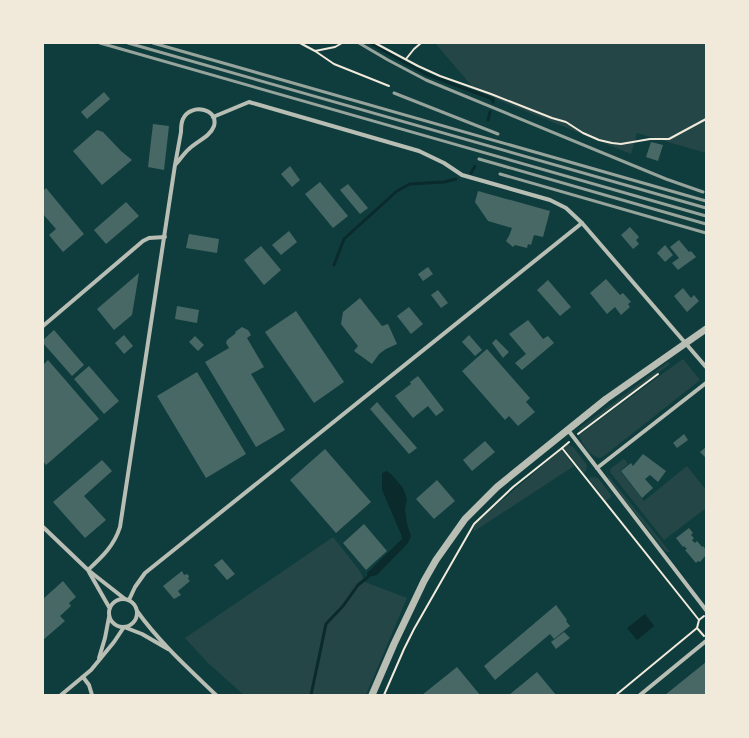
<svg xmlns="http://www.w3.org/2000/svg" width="749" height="738" font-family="'Titillium Web',sans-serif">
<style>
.green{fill:#244646}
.water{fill:#0a2a2b}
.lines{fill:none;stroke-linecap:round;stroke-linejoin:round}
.stream{stroke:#0a2a2b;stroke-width:3}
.building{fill:#486865}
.path{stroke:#f1e9da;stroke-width:2}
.minor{stroke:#b8beb3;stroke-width:4}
.tertiary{stroke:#b8beb3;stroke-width:7}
.rail{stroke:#97a49c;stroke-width:3}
</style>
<rect width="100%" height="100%" fill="#0f3d3e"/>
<!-- green -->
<g class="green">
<polygon points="435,43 706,43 706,153 637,133 631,154 498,100 471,85"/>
<path d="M 683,359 L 700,380 L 604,456 L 600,458 C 590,457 582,444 579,435 Z"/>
<polygon points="668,362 670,364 579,431 580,428"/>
<polygon points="568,444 574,448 587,465 586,471 584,473 564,448"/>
<polygon points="561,450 562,451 574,466 473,532 475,525 494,507"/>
<polygon points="624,459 628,464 620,471 644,501 687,466 706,490 706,508 664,540 610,472 611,468 618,463 619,464 619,462"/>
<polygon points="607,474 670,552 666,552 609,480"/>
<polygon points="591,477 598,478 611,495 611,497 606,501 589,479"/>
<polygon points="333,537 360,571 365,582 407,598 366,695 244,695 208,663 185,638"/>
</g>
<!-- water -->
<g class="water">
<polygon points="387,471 392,475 403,488 407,499 405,509 407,524 411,536 408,543 377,575 368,577 367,573 402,539 401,534 382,490 382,473"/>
<polygon points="645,614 654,626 637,640 627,628"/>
</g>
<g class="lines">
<!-- stream -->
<g class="stream">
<polyline points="370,43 426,74 490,98 493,99 493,102"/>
<polyline points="488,120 490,112"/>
<polyline points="471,173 475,166"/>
<polyline points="334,265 344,239 397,191 410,184 444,182 456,179"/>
<polyline points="311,695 326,624 343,606 358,585 368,577"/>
</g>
</g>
<!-- building -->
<g class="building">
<polygon points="104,92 110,99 87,119 81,112"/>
<polygon points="153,124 169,126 164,170 148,167"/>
<polygon points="97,130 103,132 121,151 132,160 102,185 73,151"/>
<polygon points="651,142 663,145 658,161 646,157"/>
<polygon points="290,166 300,180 292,187 281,174"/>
<polygon points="320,182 348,216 333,228 305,194"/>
<polygon points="348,184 368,208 360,214 340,190"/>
<polygon points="46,188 84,234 63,252 49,235 56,229 43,214 43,191"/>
<polygon points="478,191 550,211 543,237 534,235 531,245 528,244 527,248 515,245 513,247 506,241 509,236 512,228 488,221 475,202"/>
<polygon points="126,202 139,216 106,244 94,230"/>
<polygon points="630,227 639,237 636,240 639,244 633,249 621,235"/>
<polygon points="289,231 297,242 281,255 272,245"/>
<polygon points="189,234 219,239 217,253 186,248"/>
<polygon points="679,240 689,252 691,251 696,257 678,270 672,263 679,258 670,247"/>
<polygon points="665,245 673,255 665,262 657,253"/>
<polygon points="261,246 281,270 264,285 244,260"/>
<polygon points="428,267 433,274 423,281 418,274"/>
<polygon points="139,273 132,315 114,330 97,309"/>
<polygon points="606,279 620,295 623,293 631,302 628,304 630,307 621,315 615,307 607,314 590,293"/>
<polygon points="548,280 571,307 560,316 537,290"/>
<polygon points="683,288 691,298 694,295 699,301 687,312 674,296"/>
<polygon points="438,290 448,303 441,308 431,295"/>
<polygon points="360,298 382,326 388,324 397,344 386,349 379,354 372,364 354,351 358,346 341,324 343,312"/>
<polygon points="177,306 199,310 197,323 175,319"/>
<polygon points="409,307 423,324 411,334 397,316"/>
<polygon points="296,311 344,382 314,403 265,332"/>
<polygon points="528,320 543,339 548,336 554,343 522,370 515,363 526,354 509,334"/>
<polygon points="242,327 248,330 251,335 247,338 264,367 251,374 285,430 256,447 205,362 229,348 226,343 227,340 236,333 235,332"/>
<polygon points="54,330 84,365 72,376 43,343 43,340"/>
<polygon points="124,335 133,346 124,354 115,343"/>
<polygon points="469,335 482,350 475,356 462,342"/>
<polygon points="195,336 204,345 198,351 189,342"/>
<polygon points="496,339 509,352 503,358 492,343"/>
<polygon points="487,349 530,398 526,402 535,412 518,426 509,416 505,420 462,371"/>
<polygon points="48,360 99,419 46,465 43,461 43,365"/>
<polygon points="89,366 119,401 104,414 74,379"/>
<polygon points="197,372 246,454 206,478 157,396"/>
<polygon points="418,376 444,410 436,416 428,406 413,418 395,396 411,384 410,382"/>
<polygon points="377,402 417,448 409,454 370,409"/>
<polygon points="684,434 688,440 677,448 673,443"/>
<polygon points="485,441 495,452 472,471 463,460"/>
<polygon points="706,447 706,458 700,452"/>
<polygon points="325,449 371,502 336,533 290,480"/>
<polygon points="643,454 666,471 658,482 650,475 645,479 653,488 642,498 621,471 631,463 633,466"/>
<polygon points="102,460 112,471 84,496 106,520 85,538 53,502"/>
<polygon points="437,480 455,501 434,519 416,499"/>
<polygon points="364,524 387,551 366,570 343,543"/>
<polygon points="689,528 693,533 691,535 694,538 692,540 695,543 697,541 702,547 703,546 706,550 706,555 700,562 698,561 696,563 685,550 687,549 684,546 683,547 676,538"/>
<polygon points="222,559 235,574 227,580 214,565"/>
<polygon points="182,571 184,575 187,574 189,576 188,579 190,581 178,591 181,595 174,599 163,586"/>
<polygon points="63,581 76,597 69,603 71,606 60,616 65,621 43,640 43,599"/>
<polygon points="556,605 567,620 566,621 570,626 554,639 550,634 495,680 484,666"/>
<polygon points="564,632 570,638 556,649 551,642"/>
<polygon points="706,662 706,695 665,695"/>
<polygon points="457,667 480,695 422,695"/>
<polygon points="537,672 556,695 509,695"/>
</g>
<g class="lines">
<!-- path -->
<g class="path">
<polyline points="300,43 315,51 335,47 342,43"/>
<polyline points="375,43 418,66 440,76 491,94 552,118 566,122 583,133 599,140 612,143 621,144 650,139 669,139 706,119"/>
<polyline points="315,51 334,64 389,86"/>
<polyline points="406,59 414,49 421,43"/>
<polyline points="578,434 658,374"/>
<polyline points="569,442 562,448 699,620"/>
<polyline points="697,628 699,620 704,616"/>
<polyline points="384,695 404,649 414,629 474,524 513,487 562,448"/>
<polyline points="616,695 697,628 704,636"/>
</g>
<!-- minor -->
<g class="minor">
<polyline points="213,117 249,102 419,151 444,163 462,175 550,200 566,208 582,223 706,367"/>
<polyline points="43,326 143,241 149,238 165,237"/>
<polyline points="568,430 706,610"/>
<polyline points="597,468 706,383"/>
<polyline points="43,527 88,570 125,599"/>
<path d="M 88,570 C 102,557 114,546 120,527 L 175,165 C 180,160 184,153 189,149 C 197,141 210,137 214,126 C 219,108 190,103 183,119 C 181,123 181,128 181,132 C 179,143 177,154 175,165"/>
<polyline points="89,572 109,607"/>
<circle cx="123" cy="613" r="14"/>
<polyline points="129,600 135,587 145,573 582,223"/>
<path d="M 137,611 C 160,643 188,668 216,695"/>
<polyline points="99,658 105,638 109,617"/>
<polyline points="83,677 89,685 92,695"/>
<polyline points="61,695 91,670 114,642 124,627 142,634 168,649"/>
<polyline points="640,695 706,641"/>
</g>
<!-- tertiary -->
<polyline class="tertiary" points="372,695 394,644 424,581 436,560 465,519 497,487 606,399 706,329"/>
<!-- rail -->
<g class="rail">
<polyline points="100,43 706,216"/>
<polyline points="128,43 706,208"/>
<polyline points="153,43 706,201"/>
<polyline points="359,43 388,60 426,80 666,179 703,192"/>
<polyline points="394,93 498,134"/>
<polyline points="479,159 706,224"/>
<polyline points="500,174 706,233"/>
</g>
</g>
<!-- border -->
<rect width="749" height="738" fill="none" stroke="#f1e9da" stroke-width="88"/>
</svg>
